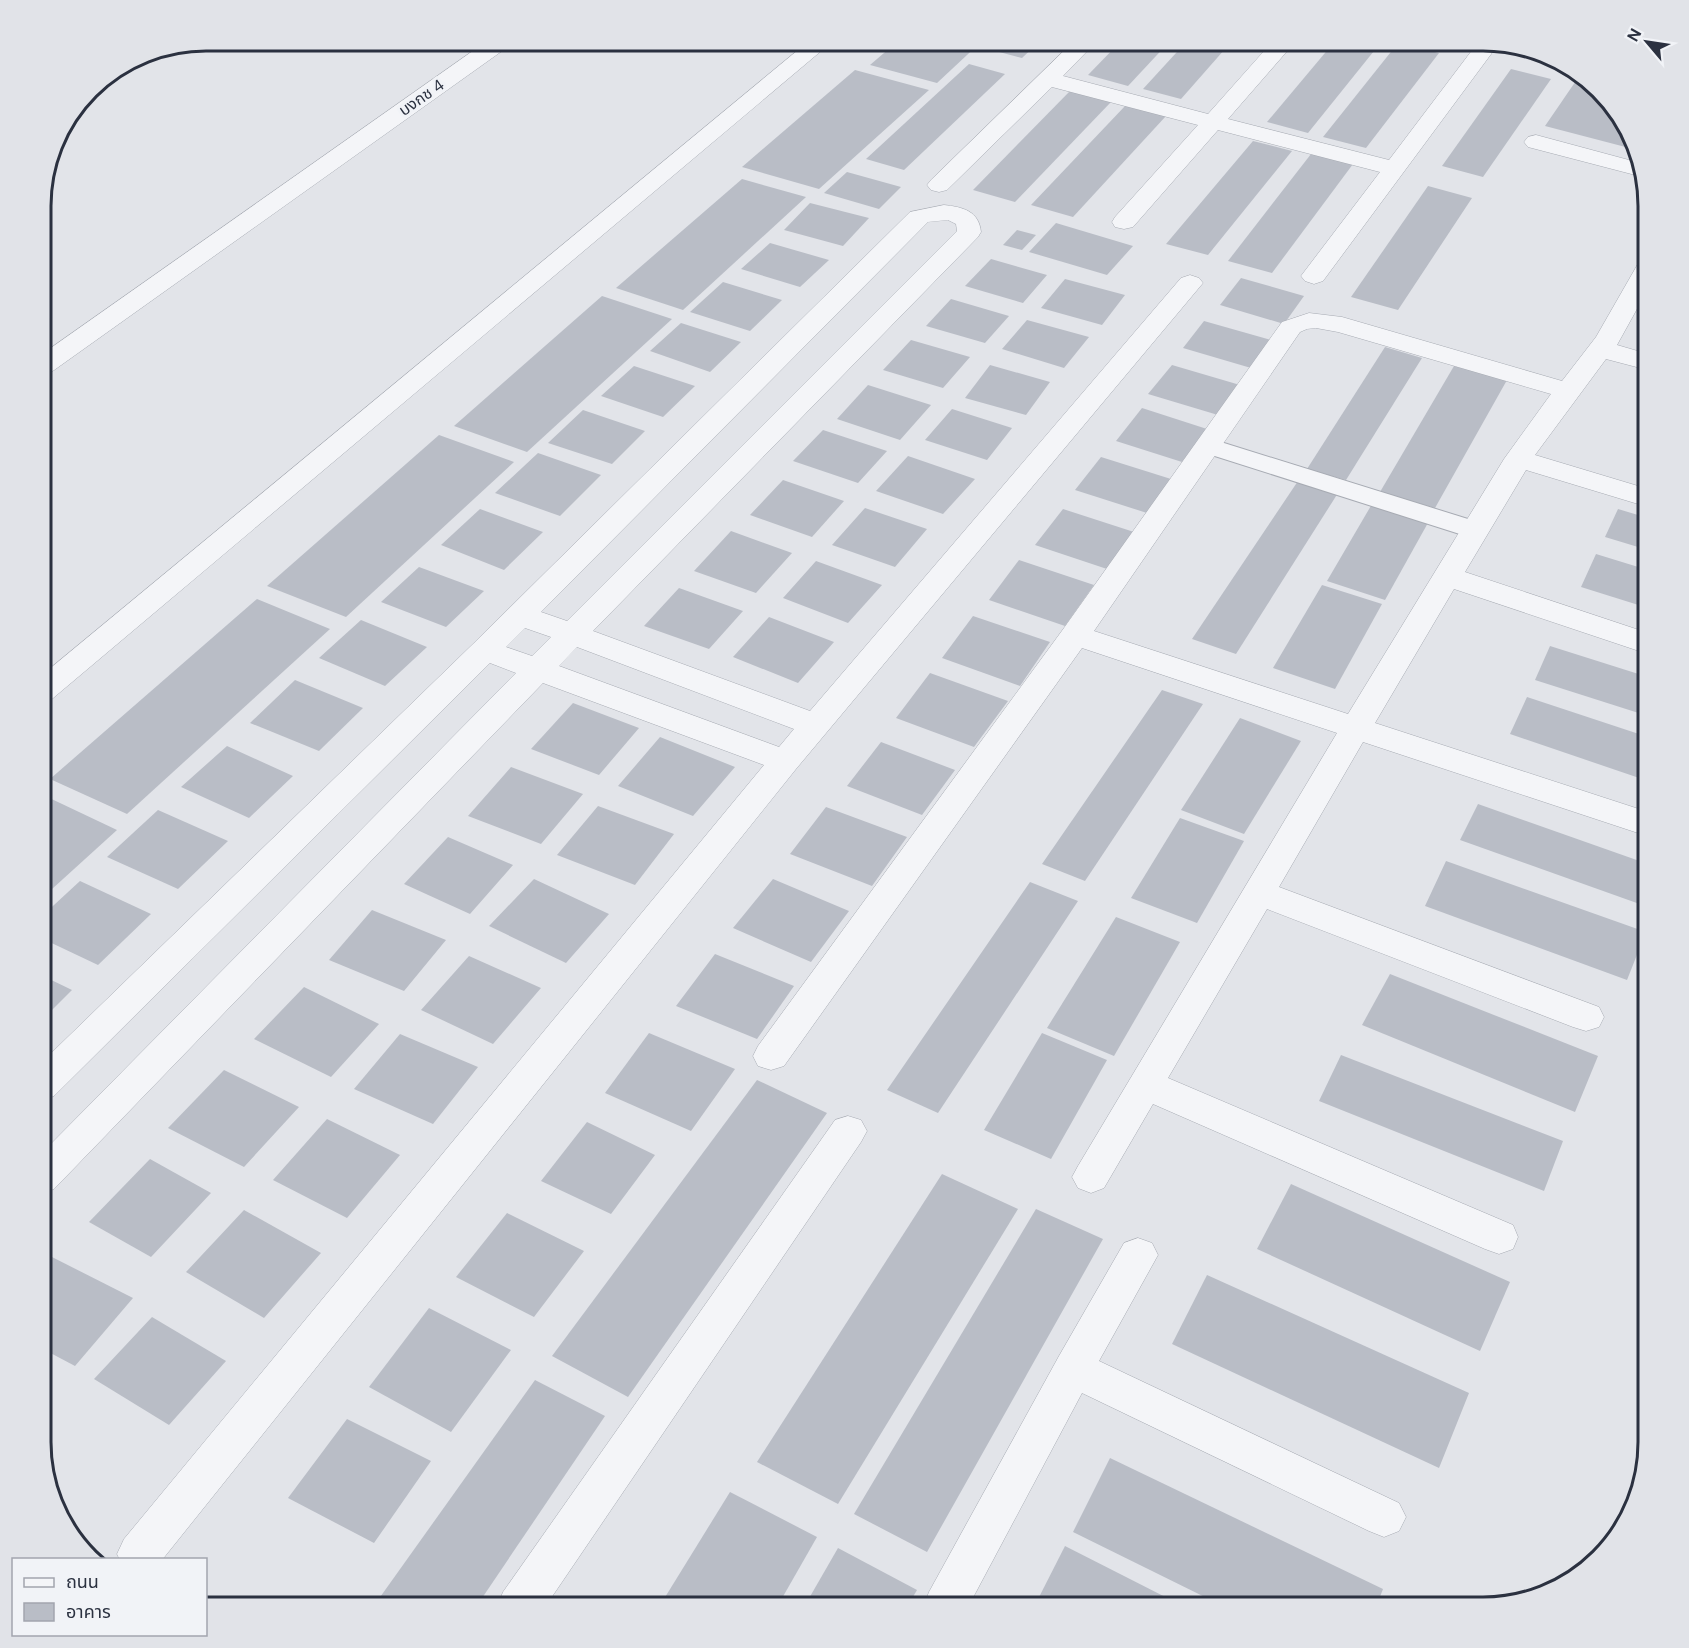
<svg xmlns="http://www.w3.org/2000/svg" width="1689" height="1648" font-family="'DM Sans','Noto Sans Thai',sans-serif">
<style>
.building{fill:#b9bdc6}
.lines{fill:none;stroke-linecap:round;stroke-linejoin:round}
.service-casing{stroke:#a7abb3;stroke-width:2}
.minor-casing{stroke:#a7abb3;stroke-width:1}
.service{fill:#f4f5f8;fill-rule:evenodd}
.minor{fill:#f4f5f8;fill-rule:evenodd}
.labels{text-anchor:middle;stroke-width:6;stroke-linejoin:round;paint-order:stroke}
.far-street-label{font-size:16px;fill:#2b3140;stroke:#f1f3f7}
.rim{fill:none;stroke:#2b3140;stroke-width:3}
</style>
<rect width="100%" height="100%" fill="#e2e4e9"/>
<!-- building -->
<g class="building">
<polygon points="898,41 982,41 937,83 870,65"/>
<polygon points="997,41 1040,41 1022,58 988,49"/>
<polygon points="1121,41 1170,41 1128,86 1088,75"/>
<polygon points="1187,41 1232,41 1181,99 1143,89"/>
<polygon points="1335,41 1382,41 1308,133 1267,122"/>
<polygon points="1398,43 1439,53 1366,148 1323,137"/>
<polygon points="1526,49 1556,57 1566,65 1522,54"/>
<polygon points="969,64 1005,74 904,170 866,159"/>
<polygon points="1511,69 1551,79 1483,177 1442,166"/>
<polygon points="855,70 929,90 819,189 742,167"/>
<polygon points="1580,75 1607,96 1636,143 1637,150 1545,126"/>
<polygon points="1070,91 1111,102 1015,202 973,190"/>
<polygon points="1126,105 1166,116 1073,217 1031,205"/>
<polygon points="1253,141 1292,151 1208,255 1166,244"/>
<polygon points="1311,154 1353,164 1272,273 1228,261"/>
<polygon points="847,172 901,187 879,209 824,193"/>
<polygon points="742,179 806,197 683,310 616,288"/>
<polygon points="1428,186 1472,198 1398,310 1351,297"/>
<polygon points="810,203 869,218 843,246 784,230"/>
<polygon points="1056,223 1133,246 1107,275 1029,252"/>
<polygon points="1017,230 1036,235 1022,250 1003,245"/>
<polygon points="770,243 829,260 800,287 741,269"/>
<polygon points="991,259 1047,275 1023,303 965,286"/>
<polygon points="1241,278 1304,296 1284,324 1220,305"/>
<polygon points="1065,279 1125,295 1102,325 1041,308"/>
<polygon points="723,282 782,300 750,331 690,312"/>
<polygon points="602,296 672,319 527,452 454,426"/>
<polygon points="951,299 1009,316 985,343 926,326"/>
<polygon points="1027,320 1089,337 1064,368 1002,349"/>
<polygon points="1204,321 1271,340 1251,368 1183,348"/>
<polygon points="681,323 741,342 710,372 650,351"/>
<polygon points="911,340 970,357 943,388 883,370"/>
<polygon points="1385,347 1422,358 1346,480 1307,469"/>
<polygon points="990,365 1050,382 1026,415 965,398"/>
<polygon points="1172,365 1240,385 1218,415 1148,394"/>
<polygon points="634,366 695,386 663,417 601,396"/>
<polygon points="1454,366 1507,380 1435,508 1380,492"/>
<polygon points="868,385 931,405 900,440 837,419"/>
<polygon points="1142,408 1207,429 1182,462 1116,441"/>
<polygon points="952,409 1012,428 987,460 925,440"/>
<polygon points="583,410 645,431 612,464 548,443"/>
<polygon points="823,430 887,451 858,483 793,461"/>
<polygon points="439,435 514,462 346,617 267,586"/>
<polygon points="538,453 601,475 560,516 495,493"/>
<polygon points="908,456 975,479 943,514 876,491"/>
<polygon points="1101,457 1171,479 1147,513 1075,490"/>
<polygon points="783,480 844,501 812,537 750,515"/>
<polygon points="1298,481 1338,493 1236,654 1192,639"/>
<polygon points="1372,504 1429,521 1385,600 1327,581"/>
<polygon points="865,508 927,529 895,567 832,545"/>
<polygon points="480,509 543,532 504,570 441,545"/>
<polygon points="1063,509 1134,532 1107,569 1035,545"/>
<polygon points="1618,509 1648,518 1648,550 1605,537"/>
<polygon points="731,531 792,553 756,593 694,571"/>
<polygon points="1596,554 1648,570 1648,608 1581,587"/>
<polygon points="1019,560 1094,585 1065,626 989,600"/>
<polygon points="816,561 882,585 848,623 783,598"/>
<polygon points="419,567 484,591 446,627 381,602"/>
<polygon points="1322,585 1382,604 1335,689 1273,668"/>
<polygon points="679,588 743,611 709,649 644,626"/>
<polygon points="257,599 330,629 127,814 50,779"/>
<polygon points="973,616 1050,642 1020,686 942,658"/>
<polygon points="769,617 834,642 798,683 733,657"/>
<polygon points="361,620 427,647 385,686 319,658"/>
<polygon points="1550,646 1648,677 1648,716 1535,680"/>
<polygon points="930,673 1008,701 974,747 896,718"/>
<polygon points="295,680 363,708 319,751 250,723"/>
<polygon points="1162,690 1203,704 1085,881 1042,864"/>
<polygon points="1527,697 1648,737 1648,781 1510,734"/>
<polygon points="573,703 639,728 599,775 531,749"/>
<polygon points="1240,718 1301,741 1244,834 1181,810"/>
<polygon points="660,737 735,767 693,816 618,786"/>
<polygon points="881,742 955,770 922,815 847,786"/>
<polygon points="227,746 293,776 249,818 181,787"/>
<polygon points="511,767 583,794 541,844 468,816"/>
<polygon points="41,794 117,830 41,899"/>
<polygon points="1478,804 1648,864 1648,907 1460,840"/>
<polygon points="598,806 674,834 635,885 557,855"/>
<polygon points="826,807 907,837 872,886 790,854"/>
<polygon points="158,810 228,841 178,889 107,857"/>
<polygon points="1180,818 1244,841 1197,923 1131,898"/>
<polygon points="448,837 513,865 470,914 404,884"/>
<polygon points="1446,861 1646,932 1627,980 1425,906"/>
<polygon points="534,879 609,914 566,963 489,926"/>
<polygon points="773,879 849,911 811,962 733,928"/>
<polygon points="80,881 151,914 98,965 41,938 41,917"/>
<polygon points="1030,882 1078,901 938,1113 887,1090"/>
<polygon points="372,910 446,940 404,991 329,960"/>
<polygon points="1116,917 1180,942 1114,1056 1047,1028"/>
<polygon points="715,954 794,986 757,1039 676,1006"/>
<polygon points="469,956 541,988 493,1044 421,1010"/>
<polygon points="1390,974 1598,1056 1575,1112 1362,1025"/>
<polygon points="41,975 72,990 41,1021"/>
<polygon points="304,987 379,1024 331,1077 254,1039"/>
<polygon points="649,1033 735,1069 691,1131 605,1093"/>
<polygon points="1042,1033 1107,1060 1051,1159 984,1130"/>
<polygon points="400,1034 478,1067 433,1124 354,1089"/>
<polygon points="1341,1055 1563,1141 1544,1191 1319,1101"/>
<polygon points="224,1070 299,1107 244,1167 168,1128"/>
<polygon points="757,1080 827,1113 628,1397 552,1356"/>
<polygon points="327,1119 400,1155 347,1218 273,1180"/>
<polygon points="587,1122 655,1155 611,1214 541,1181"/>
<polygon points="150,1159 211,1193 151,1257 89,1222"/>
<polygon points="942,1174 1018,1209 838,1504 757,1462"/>
<polygon points="1291,1184 1510,1282 1480,1351 1257,1249"/>
<polygon points="1036,1209 1103,1239 927,1552 854,1514"/>
<polygon points="244,1210 321,1253 264,1318 186,1272"/>
<polygon points="507,1213 584,1251 534,1317 456,1277"/>
<polygon points="48,1255 133,1298 75,1366 41,1348 41,1262"/>
<polygon points="1207,1275 1469,1393 1439,1468 1172,1344"/>
<polygon points="429,1308 511,1350 451,1432 369,1387"/>
<polygon points="152,1317 226,1361 169,1425 94,1379"/>
<polygon points="535,1380 605,1416 476,1607 373,1607"/>
<polygon points="347,1419 431,1461 374,1543 288,1498"/>
<polygon points="1110,1458 1383,1589 1376,1607 1225,1607 1073,1532"/>
<polygon points="730,1492 817,1537 777,1607 659,1607"/>
<polygon points="1065,1546 1185,1607 1034,1607"/>
<polygon points="838,1548 917,1590 907,1607 804,1607"/>
</g>
<g class="lines">
<defs>
<polygon id="service" points="1208,438 1484,524 1488,530 1484,536 1475,538 1466,536 1199,451 1195,446 1199,441"/>
<g id="minor">
<polygon points="487,41 512,41 509,46 50,373 41,375 41,355"/>
<polygon points="809,41 833,41 52,699 41,702 41,676"/>
<polygon points="1074,41 1097,41 1063,76 1208,114 1273,41 1296,41 1228,119 1389,160 1479,41 1500,42 1323,281 1314,284 1305,281 1301,276 1380,172 1218,130 1133,227 1124,229 1115,227 1112,222 1115,217 1198,125 1052,87 947,190 939,192 931,190 927,185 931,180"/>
<polygon points="1536,135 1640,163 1643,177 1528,147 1524,142 1528,137"/>
<path d="M 944,205 C 963,207 979,211 981,232 L 978,237 L 593,631 L 810,711 L 1181,278 L 1190,275 L 1199,278 L 1203,283 L 796,769 L 162,1560 L 120,1560 L 117,1554 L 124,1539 L 764,765 L 543,683 L 54,1189 L 41,1194 L 41,1154 L 516,673 L 490,663 L 54,1096 L 41,1101 L 41,1063 L 474,643 L 910,212 ZM 948,220 L 956,224 L 957,231 L 567,621 L 541,612 L 928,222 ZM 525,628 L 551,637 L 532,656 L 506,647 ZM 577,647 L 794,729 L 779,747 L 559,666 Z"/>
<path d="M 1648,260 L 1648,289 L 1617,345 L 1648,354 L 1648,370 L 1606,359 L 1535,455 L 1648,489 L 1648,507 L 1526,470 L 1465,572 L 1648,633 L 1648,654 L 1454,589 L 1375,723 L 1648,812 L 1648,834 L 1644,835 L 1632,831 L 1363,742 L 1279,887 L 1599,1007 L 1604,1017 L 1599,1027 L 1586,1031 L 1573,1027 L 1267,909 L 1168,1078 L 1513,1225 L 1518,1237 L 1513,1249 L 1499,1254 L 1485,1249 L 1153,1104 L 1104,1188 L 1091,1193 L 1078,1188 L 1072,1177 L 1078,1166 L 1337,733 L 1082,648 L 784,1066 L 771,1070 L 758,1066 L 753,1056 L 758,1046 L 1064,628 L 1282,322 L 1309,313 L 1342,317 L 1562,381 L 1596,337 L 1639,262 ZM 1316,328 L 1338,332 L 1551,394 L 1504,459 L 1348,714 L 1094,631 L 1300,332 L 1307,329 Z"/>
<polygon points="848,1116 861,1120 867,1131 861,1142 545,1607 497,1607 503,1592 835,1120"/>
<polygon points="1138,1238 1152,1243 1158,1255 1099,1361 1399,1503 1406,1517 1399,1531 1384,1537 1369,1531 1082,1393 968,1607 923,1607 929,1592 1059,1356 1124,1243"/>
</g>
</defs>
<!-- service casing -->
<use href="#service" class="service-casing"/>
<!-- minor casing -->
<use href="#minor" class="minor-casing"/>
<!-- service -->
<use href="#service" class="service"/>
<!-- minor -->
<use href="#minor" class="minor"/>
</g>
<g class="labels">
<!-- far-street labels -->
<g class="far-street-label">
<text transform="translate(421 97) rotate(-35)" y="6">บงกช 4</text>
</g>
</g>
<!-- crop -->
<path d="M0 0H1689V1648H0ZM206 51H1483A155 155 0 0 1 1638 206V1442A155 155 0 0 1 1483 1597H206A155 155 0 0 1 51 1442V206A155 155 0 0 1 206 51Z" fill="#e1e3e8" fill-rule="evenodd"/>
<path class="rim" d="M206 51H1483A155 155 0 0 1 1638 206V1442A155 155 0 0 1 1483 1597H206A155 155 0 0 1 51 1442V206A155 155 0 0 1 206 51Z"/>
<!-- legend -->
<rect x="12" y="1558" width="195" height="78" fill="#f1f3f7" stroke="#a2a5ae" stroke-width="1.5"/>
<rect x="24" y="1578" width="30" height="9" fill="#f4f5f8" stroke="#a2a5ae" stroke-width="1.5"/>
<text x="66" y="1588" font-size="18" fill="#2b3140">ถนน</text>
<rect x="24" y="1603" width="30" height="18" fill="#b9bdc6" stroke="#a2a5ae" stroke-width="1.5"/>
<text x="66" y="1618" font-size="18" fill="#2b3140">อาคาร</text>
<!-- north arrow -->
<g transform="translate(1647 42) rotate(299)" stroke="#f1f3f7" stroke-width="4.5" paint-order="stroke">
<path d="M0-4.5L10 22L0 15L-10 22Z" fill="#2b3140"/>
<text y="-9" font-size="16" font-weight="bold" text-anchor="middle" fill="#2b3140">N</text>
</g>
</svg>
